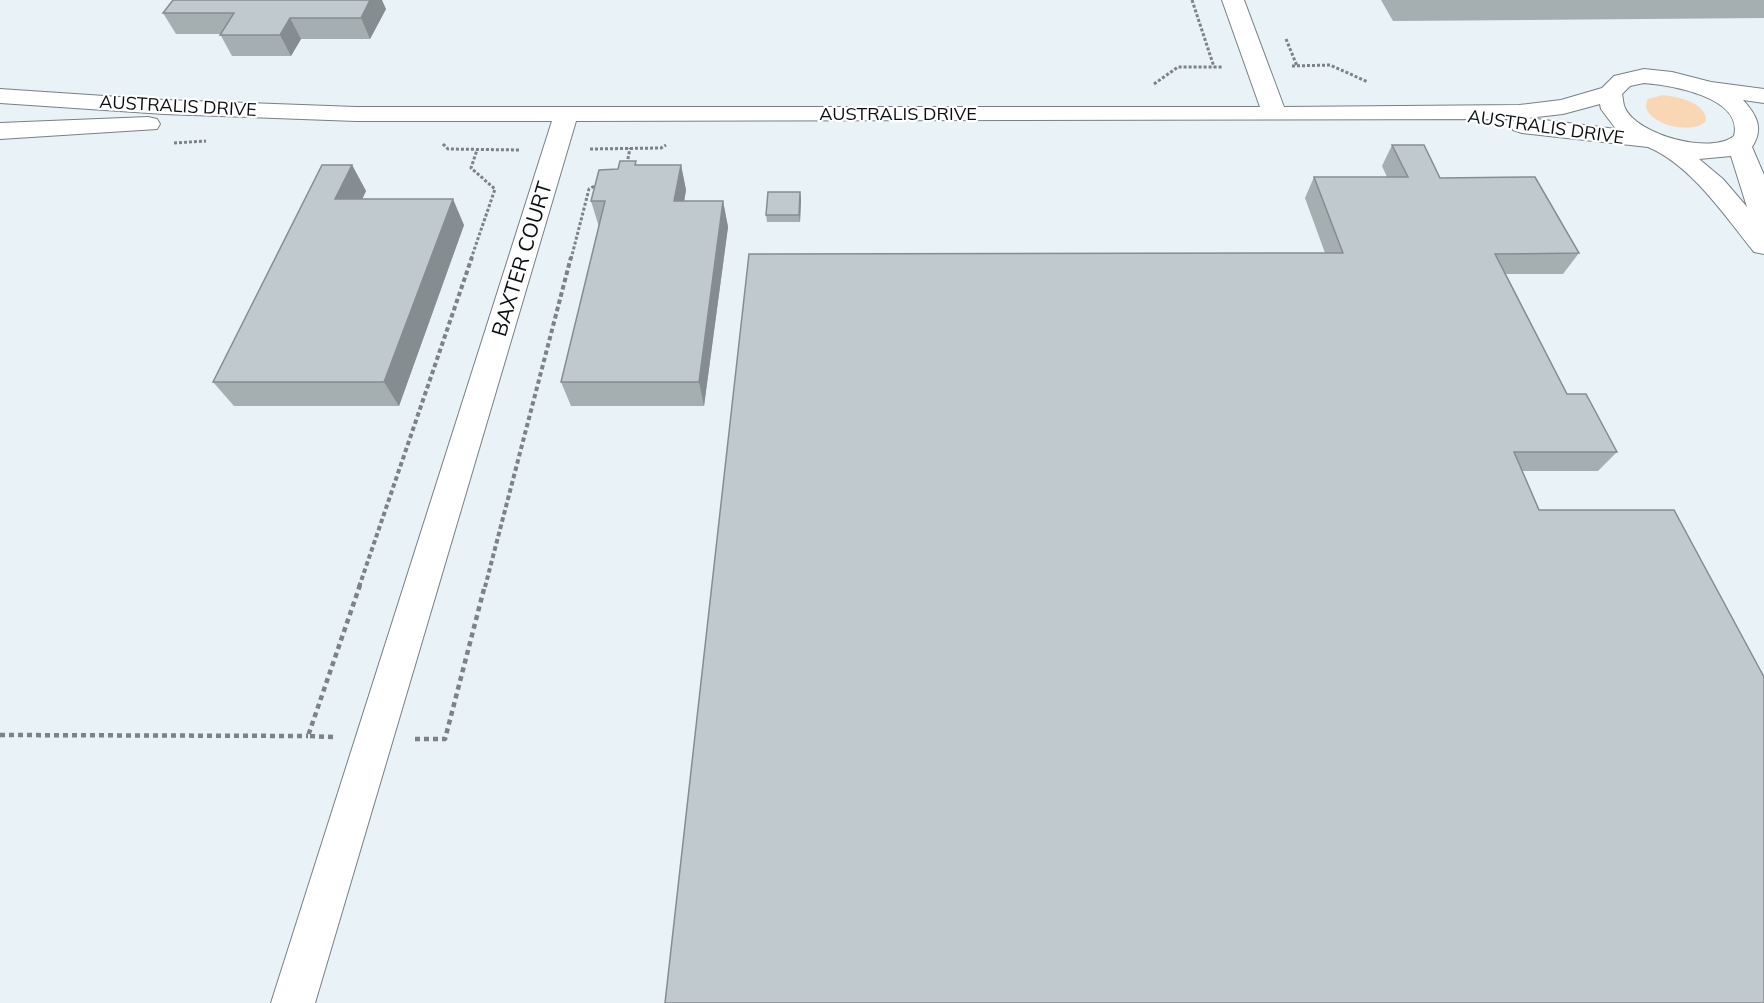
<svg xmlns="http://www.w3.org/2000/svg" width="1764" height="1003" font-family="Mulish,sans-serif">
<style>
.green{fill:#f9d7b5}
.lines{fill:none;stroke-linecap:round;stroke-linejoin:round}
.minor-casing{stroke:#778084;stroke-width:2}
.path-far2{stroke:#7c8286;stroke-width:3;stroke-dasharray:3 2;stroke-linecap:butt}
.path-far1{stroke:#7c8286;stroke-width:4;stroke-dasharray:4.5 3;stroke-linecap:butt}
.path{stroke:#7c8286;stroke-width:4.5;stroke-dasharray:5 4;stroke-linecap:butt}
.minor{fill:#fff;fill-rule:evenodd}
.wall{fill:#a5aeb1}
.shaded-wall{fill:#868d90}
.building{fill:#c0cace;stroke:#868d90;stroke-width:1.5}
.labels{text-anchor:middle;stroke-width:4.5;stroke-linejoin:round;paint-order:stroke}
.far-street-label{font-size:18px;fill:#0b0e10;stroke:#fff}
.street-label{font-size:21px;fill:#0b0e10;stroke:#fff}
</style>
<rect width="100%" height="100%" fill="#e8f2f7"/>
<!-- green -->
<path class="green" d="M 1663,95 C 1678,97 1706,102 1706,121 C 1691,138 1635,120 1648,99 Z"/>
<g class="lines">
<defs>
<g id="minor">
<path d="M 1222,0 L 1244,0 L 1284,107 L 1519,105 L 1561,100 L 1602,88 L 1614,76 L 1644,69 L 1672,72 L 1711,82 L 1764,89 L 1764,103 L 1743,100 C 1757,115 1764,129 1752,147 L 1764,175 L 1764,254 L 1754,252 C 1725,216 1691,165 1648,147 L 1522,133 L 1513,130 L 1510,125 L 1515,119 L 576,121 L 315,1003 L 271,1003 L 552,121 L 356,121 L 164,114 L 0,103 L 0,89 L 164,100 L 356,107 L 1260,107 ZM 1644,83 C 1670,85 1744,97 1734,136 C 1711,155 1637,135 1625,108 C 1623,104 1623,98 1622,94 L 1630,86 ZM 1600,104 L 1601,109 L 1616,129 L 1528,118 L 1563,114 ZM 1731,156 L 1747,207 L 1723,179 L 1699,159 Z"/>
<polygon points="148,117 157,119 160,124 157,129 0,139 0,123"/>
</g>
</defs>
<!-- minor casing -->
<use href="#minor" class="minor-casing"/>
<!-- path-far2 -->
<g class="path-far2">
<polyline points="1192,0 1214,67"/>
<polyline points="1286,39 1297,66"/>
<polyline points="1292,66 1330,65 1368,82"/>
<polyline points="1154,84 1178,67 1222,67"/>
<polyline points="174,143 206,141"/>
<polyline points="443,144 448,149 520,150"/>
<polyline points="590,149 661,148 666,145"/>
<polyline points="627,164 630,148"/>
<polyline points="471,259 495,189 471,168 477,150"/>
<polyline points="571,259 589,189 600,183"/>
</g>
<!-- path-far1 -->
<g class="path-far1">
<polyline points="359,587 472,257"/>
<polyline points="485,587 571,257"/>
</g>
<!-- path -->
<g class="path">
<polyline points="0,735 308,736"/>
<polyline points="333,737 308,736 360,585"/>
<polyline points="415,739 445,739 485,585"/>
</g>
<!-- minor -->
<use href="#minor" class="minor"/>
</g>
<!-- wall -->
<g class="wall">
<polygon points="1381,0 1764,0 1764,18 1393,21"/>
<polygon points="386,9 370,39 301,39 291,56 232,56 220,34 176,34 163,13"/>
<polygon points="1392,145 1440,178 1579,253 1563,274 1506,274 1567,394 1617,452 1598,471 1522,471 1539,510 1764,677 749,254 1325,253 1305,198 1314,177 1387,177 1382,166"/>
<polygon points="352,165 366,191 362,199 464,225 399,406 234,406 213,382"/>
<polygon points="637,165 681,165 686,190 684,201 723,201 728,227 704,406 571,406 561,382 599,227 591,201 618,169"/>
<polygon points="800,192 801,200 800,222 767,222 766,215"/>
</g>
<!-- shaded-wall -->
<g class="shaded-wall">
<polygon points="370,0 382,0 386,9 370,39 361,18"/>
<polygon points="290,18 301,39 291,56 280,35"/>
<polygon points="352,165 366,191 350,225 335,199"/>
<polygon points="681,165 686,190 680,227 674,201"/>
<polygon points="800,192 801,200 800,222 799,215"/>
<polygon points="453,199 464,225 399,406 384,382"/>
<polygon points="723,201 728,227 704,406 699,382"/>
</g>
<!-- building -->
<g class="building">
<polygon points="173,0 370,0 361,18 290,18 280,35 220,35 234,13 163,13"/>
<polygon points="1392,145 1424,145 1440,178 1535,177 1579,253 1495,254 1567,394 1586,394 1617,452 1514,452 1539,510 1674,510 1764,677 1764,1003 665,1003 749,254 1343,253 1314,177 1408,177"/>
<polygon points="620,161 636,161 635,165 681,165 674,201 723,201 699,382 561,382 605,201 591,201 599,170 618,169"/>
<polygon points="322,165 352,165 335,199 453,199 384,382 213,382"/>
<polygon points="768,192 800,192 799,215 766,215"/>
</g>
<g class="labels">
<!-- far-street labels -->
<g class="far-street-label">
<text transform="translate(178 106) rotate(3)" y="6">AUSTRALIS DRIVE</text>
<text x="898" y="120">AUSTRALIS DRIVE</text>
<text transform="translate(1546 127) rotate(8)" y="6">AUSTRALIS DRIVE</text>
</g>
<!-- street labels -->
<g class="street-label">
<text transform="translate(522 259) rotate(-73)" y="7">BAXTER COURT</text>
</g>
</g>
</svg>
